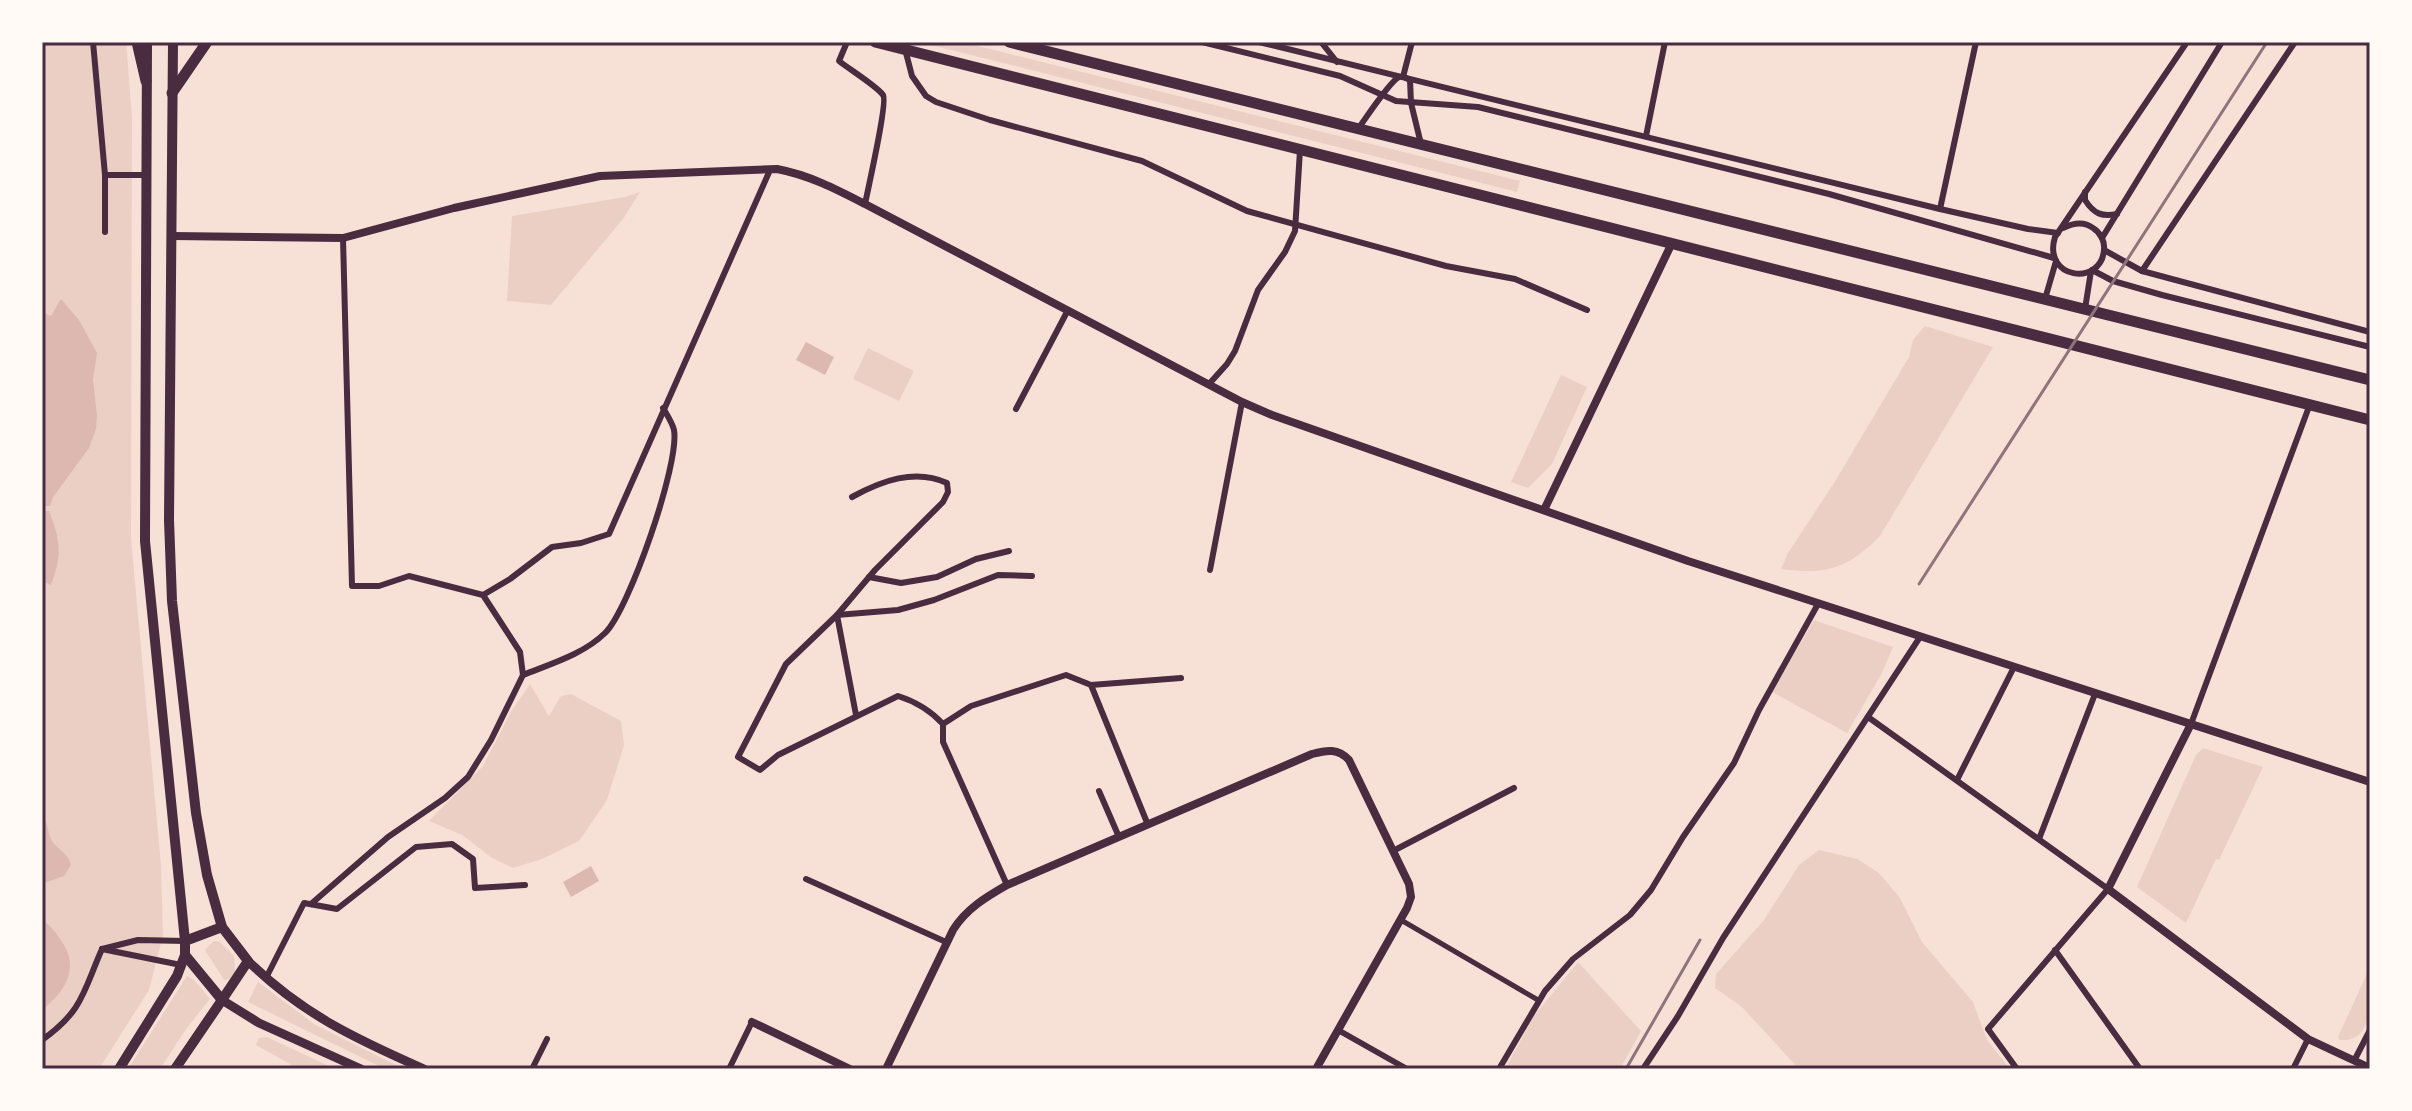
<svg xmlns="http://www.w3.org/2000/svg" width="2412" height="1111" font-family="'Open Sans',sans-serif">
<style>
.green{fill:#ebcfc5}
.water{fill:#dcb8b0}
.lines{fill:none;stroke-linecap:round;stroke-linejoin:round}
.pedestrian{stroke:#4a2c40;stroke-width:5}
.minor{stroke:#4a2c40;stroke-width:6}
.tertiary{stroke:#4a2c40;stroke-width:8}
.secondary{stroke:#4a2c40;stroke-width:9}
.primary{stroke:#4a2c40;stroke-width:10}
.trunk{stroke:#4a2c40;stroke-width:11}
.rail{stroke:#8f747c;stroke-width:3}
.neatline{fill:none;stroke:#4a2c40;stroke-width:3}
</style>
<rect width="100%" height="100%" fill="#f7e1d7"/>
<!-- green -->
<g class="green">
<polygon points="42,42 126,42 132,116 131,539 161,865 163,935 149,990 99,1069 42,1069"/>
<polygon points="919,42 962,42 1520,181 1517,192"/>
<polygon points="640,192 623,219 551,305 507,301 512,216 625,197"/>
<path d="M 1925,326 L 1993,347 L 1880,536 C 1847,569 1827,575 1781,569 L 1788,553 L 1834,483 L 1909,357 L 1913,340 Z"/>
<polygon points="868,348 914,371 899,401 853,379"/>
<polygon points="1561,375 1587,387 1552,464 1528,488 1511,482"/>
<polygon points="1814,620 1893,647 1881,675 1847,733 1772,692"/>
<polygon points="530,684 549,716 561,696 571,694 621,721 624,745 607,800 579,841 542,859 513,868 492,858 462,835 429,821 483,766 512,710"/>
<polygon points="2203,748 2263,767 2219,860 2216,859 2186,923 2137,887 2196,755"/>
<polygon points="1819,850 1857,859 1879,873 1900,898 1922,942 1973,1002 1987,1040 2010,1069 1799,1069 1742,1007 1715,988 1716,974 1764,920 1799,865"/>
<polygon points="214,941 220,942 234,956 235,972 229,979 224,980 205,950"/>
<polygon points="1578,962 1641,1031 1620,1069 1505,1069 1534,1016"/>
<path d="M 2370,967 C 2370,990 2377,1043 2340,1040 L 2338,1037 Z"/>
<polygon points="187,976 194,980 210,999 186,1029 160,1069 128,1069"/>
<polygon points="258,982 314,1024 404,1069 385,1069 248,1002"/>
<polygon points="267,1037 335,1069 299,1069 256,1045 259,1038"/>
</g>
<!-- water -->
<g class="water">
<polygon points="61,299 79,320 97,353 93,380 97,416 96,429 89,448 53,497 50,506 42,506 42,312 51,316"/>
<polygon points="806,342 834,357 825,375 796,360"/>
<path d="M 42,511 L 49,511 C 61,541 62,555 51,585 L 42,581 Z"/>
<path d="M 42,814 C 48,823 47,830 51,839 C 57,851 69,852 71,865 L 64,876 L 42,884 Z"/>
<polygon points="591,866 599,881 571,897 563,882"/>
<path d="M 42,920 C 50,925 55,931 60,939 C 81,967 66,991 42,1010 Z"/>
</g>
<g class="lines">
<!-- pedestrian -->
<polyline class="pedestrian" points="1401,920 1538,1000"/>
<!-- minor -->
<g class="minor">
<polyline points="93,42 105,175 105,232"/>
<path d="M 847,42 L 839,61 C 849,69 878,87 883,95 C 888,101 868,189 865,204"/>
<polyline points="1202,42 1340,76 1396,101 1478,107 1829,194 2054,258"/>
<polyline points="1259,42 1940,209 2028,229 2058,233"/>
<polyline points="1321,42 1337,62"/>
<polyline points="905,49 912,76 926,96 936,102 990,120 1142,161 1247,211 1446,266 1515,279 1587,310"/>
<polyline points="1403,77 1412,42"/>
<polyline points="1406,78 1410,80 1411,103 1421,144"/>
<path d="M 1358,129 C 1366,118 1390,81 1399,77"/>
<polyline points="1646,136 1665,42"/>
<polyline points="105,175 146,175"/>
<path d="M 2085,192 L 2085,200 C 2094,214 2102,217 2117,214"/>
<polyline points="1940,209 1976,42"/>
<path d="M 2063,228 C 2073,223 2084,221 2093,228 C 2101,233 2105,242 2104,250 C 2101,287 2042,279 2055,237 L 2187,42"/>
<polyline points="343,238 352,586 379,586 409,576 483,595 520,652 523,675"/>
<polyline points="2102,238 2222,42"/>
<polyline points="2104,250 2142,271 2370,332"/>
<polyline points="2092,270 2113,281 2162,295 2370,347"/>
<polyline points="2142,271 2295,42"/>
<polyline points="2045,299 2056,261"/>
<polyline points="2085,309 2091,271"/>
<polyline points="1209,384 1227,364 1235,351 1258,290 1285,252 1295,231 1300,150"/>
<polyline points="1016,409 1068,310"/>
<path d="M 852,497 C 881,481 915,468 947,483 L 948,492 L 943,502 L 875,570 L 837,615 L 786,664 L 738,757 L 760,770 L 778,755 L 898,696 C 917,702 930,710 943,724"/>
<polyline points="1210,570 1242,402"/>
<polyline points="869,577 901,583 937,577 976,559 1009,551"/>
<polyline points="483,595 510,579 552,547 581,543 609,534 770,170"/>
<path d="M 523,675 C 550,664 584,654 605,633 C 629,610 680,463 674,430 C 672,422 667,415 663,408"/>
<polyline points="1091,685 1148,825"/>
<polyline points="856,715 837,615 898,610 934,600 998,575 1032,576"/>
<polyline points="1868,717 2108,889 1988,1029 2017,1069"/>
<polyline points="2191,724 2310,404"/>
<polyline points="1957,780 2014,667"/>
<polyline points="1099,791 1119,837"/>
<polyline points="2039,839 2095,694"/>
<polyline points="1393,851 1514,788"/>
<polyline points="806,879 946,942"/>
<polyline points="1007,885 943,742 943,724 971,706 1066,675 1091,685 1181,678"/>
<polyline points="311,904 388,837 445,798 468,777 491,740 523,675"/>
<polyline points="102,949 138,940 185,941"/>
<polyline points="102,949 181,965"/>
<polyline points="2055,950 2140,1069"/>
<polyline points="266,978 304,903 337,909 416,847 452,844 473,859 475,888 525,885"/>
<polyline points="1338,1030 1407,1069"/>
<path d="M 42,1040 C 83,1011 83,992 102,949"/>
<polyline points="2354,1061 2370,1030"/>
<polyline points="532,1069 547,1039"/>
<polyline points="729,1069 752,1022"/>
<polyline points="1499,1069 1545,991 1573,959 1630,915 1651,890 1683,837 1734,763 1759,710 1818,604"/>
<polyline points="1643,1069 1678,1016 1723,938 1920,637"/>
<polyline points="2293,1069 2308,1039"/>
</g>
<!-- tertiary -->
<g class="tertiary">
<path d="M 172,236 L 343,238 L 454,208 L 600,176 L 777,169 C 809,175 836,189 865,204 L 1242,402 L 1272,415 L 1688,561 L 2370,782"/>
<polyline points="1544,510 1671,245"/>
<polyline points="2191,724 2108,889 2308,1039 2370,1068"/>
<polyline points="752,1022 850,1069"/>
<path d="M 886,1069 L 953,930 C 966,909 986,897 1007,885 L 1312,754 C 1327,750 1338,748 1349,760 L 1409,884 L 1411,897 L 1407,908 L 1316,1069"/>
</g>
<!-- secondary -->
<g class="secondary">
<path d="M 248,961 C 302,1014 356,1039 424,1069"/>
<polyline points="222,1000 259,1023 361,1069"/>
</g>
<!-- primary -->
<g class="primary">
<polyline points="147,42 145,541 185,941"/>
<polyline points="173,42 169,520 172,601 196,813 207,875 222,927"/>
<polygon points="222,927 248,961 222,1000 185,955 185,941"/>
<polyline points="119,1069 177,976 185,955"/>
<polyline points="175,1069 222,1000"/>
</g>
<!-- trunk -->
<g class="trunk">
<polyline points="137,42 146,81"/>
<polyline points="875,42 2370,420"/>
<polyline points="1009,42 2370,380"/>
<polyline points="172,93 207,42"/>
</g>
<!-- rail -->
<g class="rail">
<polyline points="1919,584 2267,42"/>
<polyline points="1626,1069 1700,940"/>
</g>
</g>
<!-- border -->
<rect width="2412" height="1111" fill="none" stroke="#fffaf5" stroke-width="88"/>
<rect x="44" y="44" width="2324" height="1023" class="neatline"/>
</svg>
